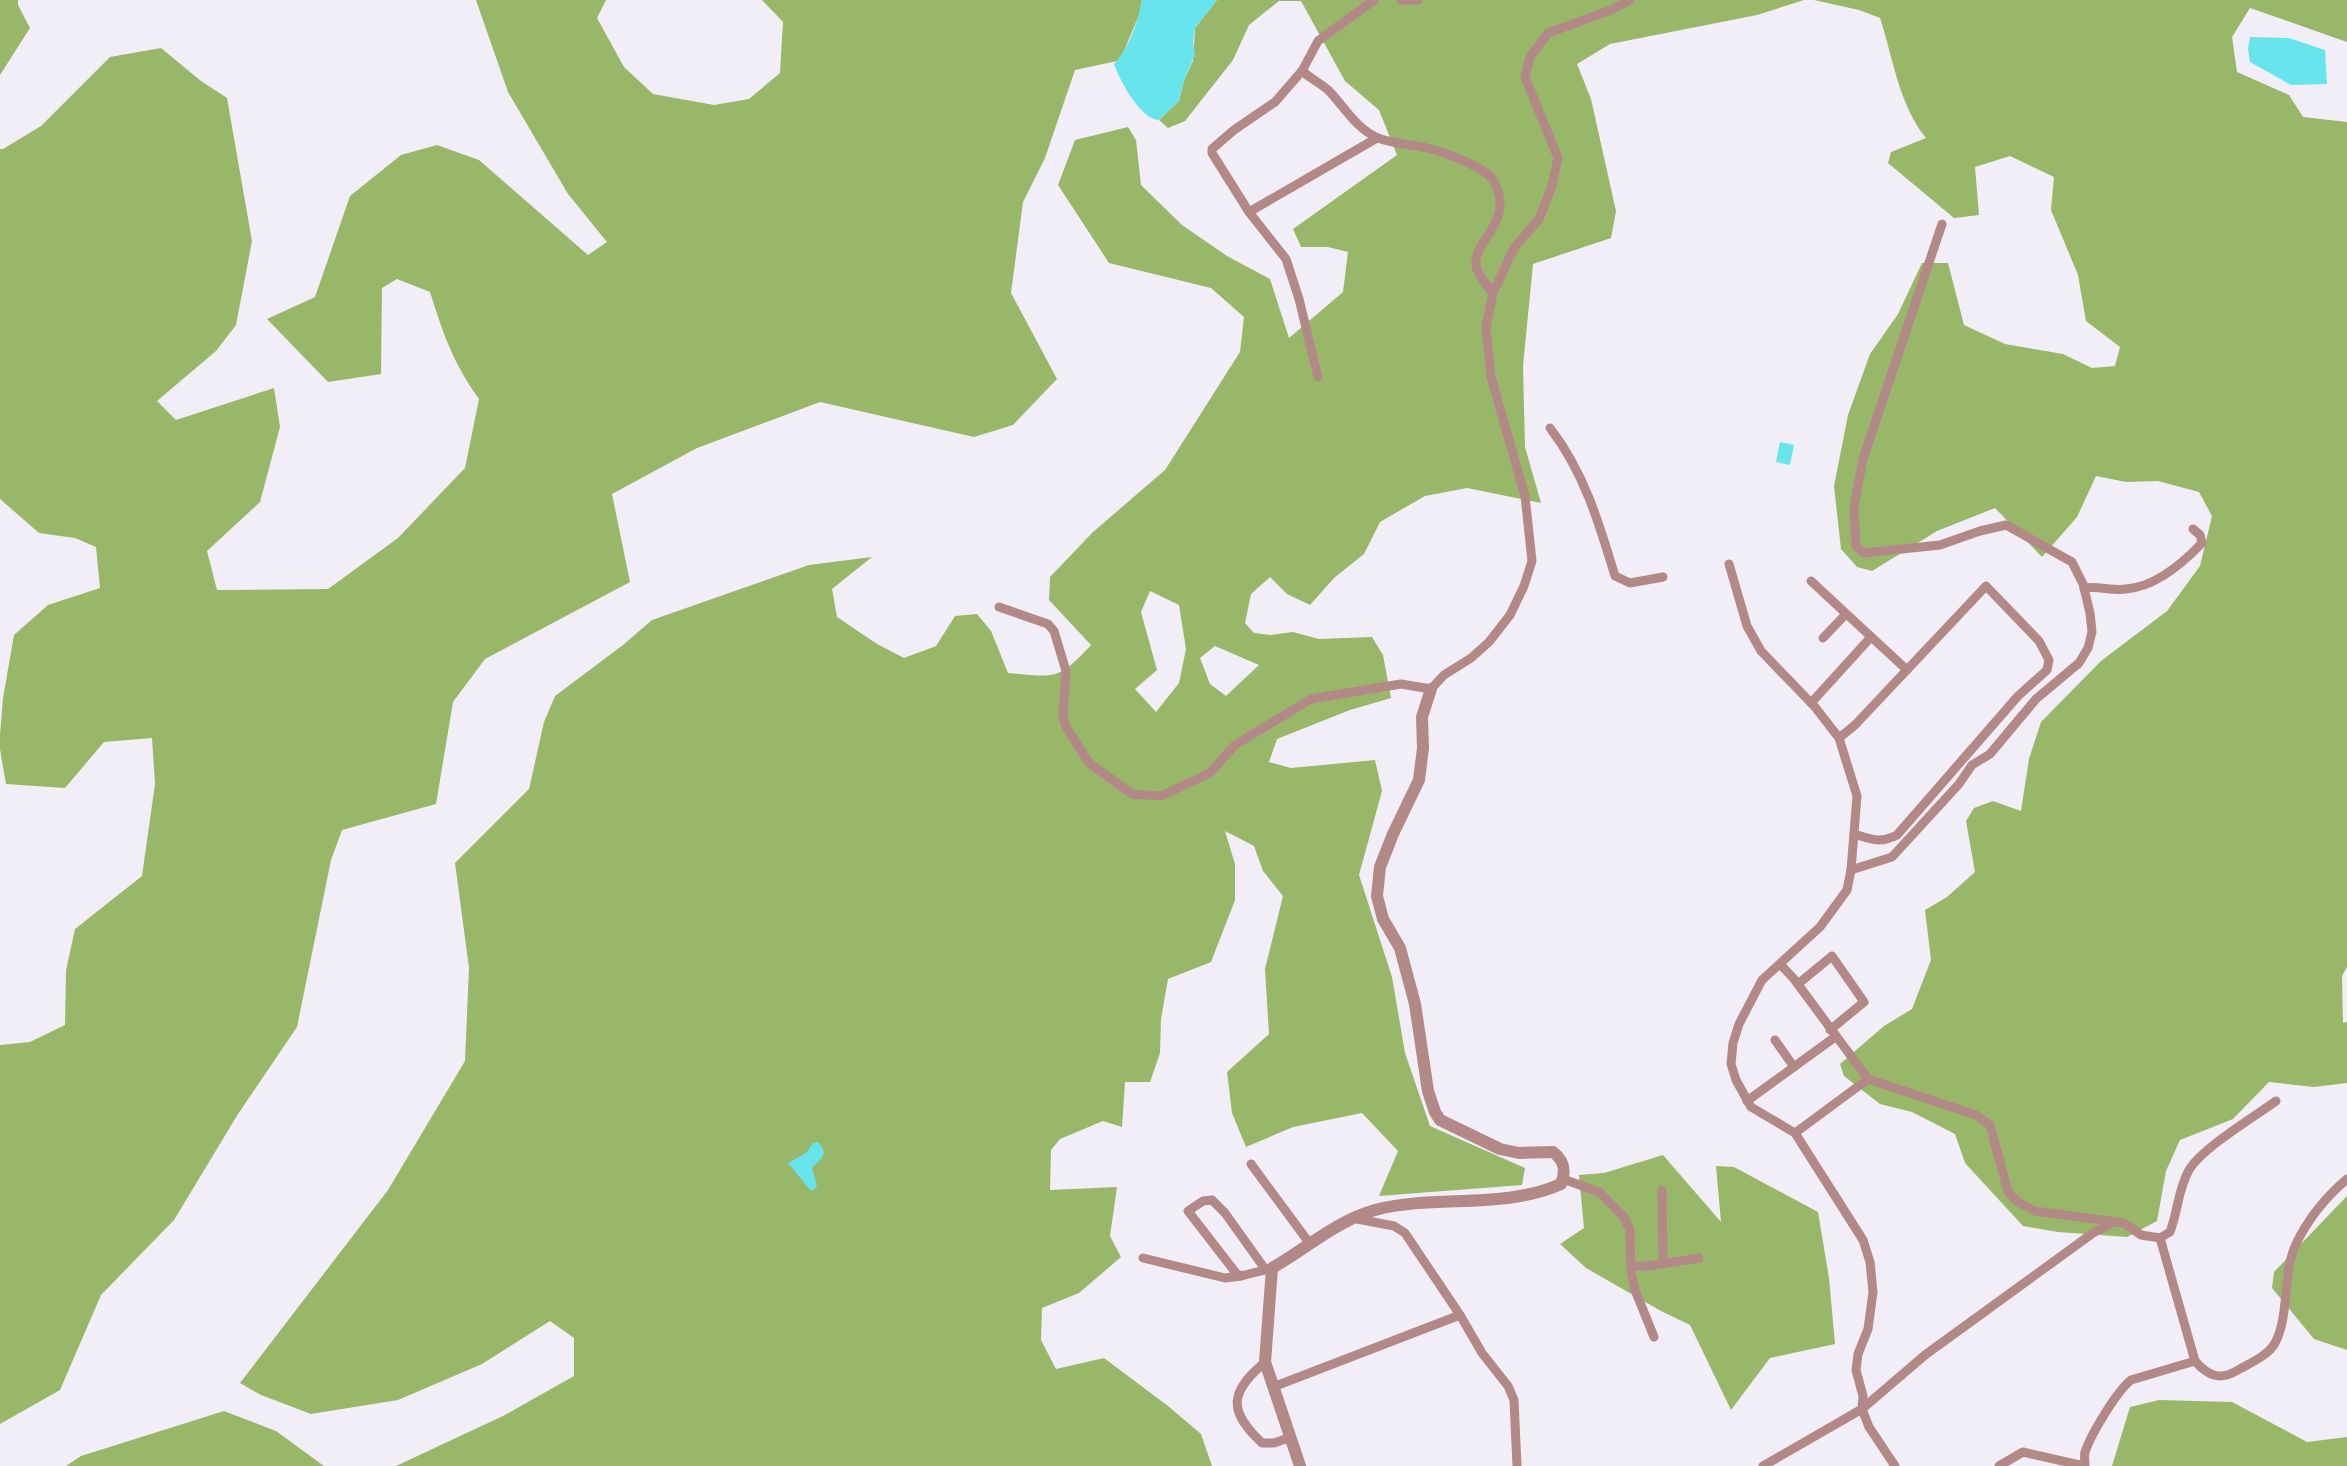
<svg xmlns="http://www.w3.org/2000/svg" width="2347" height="1466" font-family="'Playfair Display',serif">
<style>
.forest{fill:#99b768;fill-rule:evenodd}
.water{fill:#68e5ec}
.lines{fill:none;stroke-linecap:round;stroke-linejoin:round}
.minor{stroke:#b28987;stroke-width:9}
.tertiary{stroke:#b28987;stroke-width:12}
</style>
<rect width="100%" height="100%" fill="#f2eef7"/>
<!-- forest -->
<g class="forest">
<polygon points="0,0 18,0 18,5 30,28 0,75"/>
<path d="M 476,0 L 606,0 L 597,18 L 624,67 L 653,94 L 714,105 L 749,99 L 780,73 L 783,22 L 762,0 L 1142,0 L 1139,15 L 1121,58 L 1117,61 L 1075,70 L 1045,158 L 1023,202 L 1011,293 L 1057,379 L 1013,425 L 974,437 L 820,402 L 697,448 L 612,494 L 630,582 L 485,659 L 453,702 L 436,804 L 342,830 L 331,860 L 297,1027 L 238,1114 L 174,1220 L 101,1295 L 60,1390 L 0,1424 L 0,1045 L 30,1042 L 65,1025 L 66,970 L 75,929 L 142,876 L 155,784 L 152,738 L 104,742 L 65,788 L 6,784 L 0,749 L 0,735 L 3,698 L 14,635 L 48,605 L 100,588 L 96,547 L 75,538 L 39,533 L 0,499 L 0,149 L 3,149 L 41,126 L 110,57 L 161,48 L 201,81 L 227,98 L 252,241 L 236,325 L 216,351 L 157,401 L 176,420 L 274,388 L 280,427 L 260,502 L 207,551 L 217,590 L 328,589 L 398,538 L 465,468 L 479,399 C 453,363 443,333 430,292 L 397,279 L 382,288 L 381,374 L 328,382 L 267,319 L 315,297 L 350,196 L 401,155 L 437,145 L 479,160 L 588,255 L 607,242 L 568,194 L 508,92 Z"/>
<path d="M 1217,0 L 1804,0 L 1757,15 L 1610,44 L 1577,64 L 1591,99 L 1616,211 L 1611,238 L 1533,264 L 1523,366 L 1525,447 L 1541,503 L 1467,488 L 1425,496 L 1380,522 L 1364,554 L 1334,578 L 1310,605 L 1287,594 L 1270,577 L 1251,594 L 1245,623 L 1254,633 L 1270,635 L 1293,632 L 1319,639 L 1372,637 L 1383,655 L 1391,698 L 1350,710 L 1277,739 L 1269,762 L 1291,768 L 1375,760 L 1382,791 L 1359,875 L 1392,977 L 1405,1053 L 1430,1126 L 1525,1168 L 1522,1185 L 1379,1196 L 1398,1151 L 1362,1113 L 1293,1127 L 1246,1147 L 1232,1113 L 1227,1072 L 1269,1034 L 1265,969 L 1283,896 L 1263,871 L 1254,846 L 1225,831 L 1235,864 L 1235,900 L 1211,962 L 1168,979 L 1161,1019 L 1160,1053 L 1150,1082 L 1125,1082 L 1122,1127 L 1103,1121 L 1060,1139 L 1051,1150 L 1050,1190 L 1117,1187 L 1110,1236 L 1121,1257 L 1079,1293 L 1042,1308 L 1041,1340 L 1056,1369 L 1104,1358 L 1168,1406 L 1201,1434 L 1212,1466 L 396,1466 L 503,1416 L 574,1376 L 574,1338 L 550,1321 L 482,1364 L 398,1400 L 311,1414 L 261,1395 L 240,1383 L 388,1190 L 465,1061 L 469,968 L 455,863 L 529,789 L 544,722 L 555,696 L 623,645 L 652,620 L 809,565 L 872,557 L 832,589 L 837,617 L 877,644 L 904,658 L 936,646 L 955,616 L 977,614 L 991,631 L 1008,673 C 1057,677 1057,681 1091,645 L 1049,600 L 1050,577 L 1093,532 L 1165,470 L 1240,352 L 1244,317 L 1211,288 L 1109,263 L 1058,185 L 1075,140 L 1128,127 L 1136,140 L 1141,185 L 1182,225 L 1227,256 L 1270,279 L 1289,338 L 1343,292 L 1348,252 L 1328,247 L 1301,247 L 1293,229 L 1397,155 L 1379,110 L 1345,81 L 1301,1 L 1279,1 L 1249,25 L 1233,60 L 1185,121 L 1168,128 L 1159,120 L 1179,101 L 1184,80 L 1193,61 L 1195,28 ZM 1150,591 L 1179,605 L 1186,649 L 1179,683 L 1156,712 L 1135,689 L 1157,670 L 1141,612 ZM 1215,646 L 1259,665 L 1226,696 L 1210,684 L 1200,658 Z"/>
<path d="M 1814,0 L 2347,0 L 2347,42 L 2250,8 L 2232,37 L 2237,72 L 2289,95 L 2303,117 L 2347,122 L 2347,967 L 2342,976 L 2343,1023 L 2347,1022 L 2347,1083 L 2314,1087 L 2269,1082 L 2233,1119 L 2180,1140 L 2166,1171 L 2157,1221 L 2127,1237 L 2058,1232 L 2023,1226 L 1965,1163 L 1955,1134 L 1912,1112 L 1880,1104 L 1844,1076 L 1840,1064 L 1884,1026 L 1912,1009 L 1931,960 L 1925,910 L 1947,897 L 1975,872 L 1966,821 L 1974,808 L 1993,801 L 2021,811 L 2029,759 L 2041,722 L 2101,661 L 2167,611 L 2200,566 L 2212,516 L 2199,492 L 2158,481 L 2126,482 L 2096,476 L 2077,517 L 2042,557 L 1995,508 L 1937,531 L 1872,571 L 1857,567 L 1841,549 L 1834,486 L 1848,415 L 1870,354 L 1898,314 L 1922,263 L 1948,263 L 1964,325 L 2005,344 L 2063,354 L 2092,368 L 2115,366 L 2120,347 L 2086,321 L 2078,275 L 2051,210 L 2054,177 L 2010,156 L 1975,167 L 1979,215 L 1954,218 L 1888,163 L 1891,152 L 1926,138 C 1899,105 1893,58 1880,18 L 1859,10 Z"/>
<polygon points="1663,1155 1721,1222 1716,1166 1734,1167 1818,1212 1829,1278 1835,1344 1770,1358 1731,1410 1690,1325 1661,1311 1586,1268 1560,1244 1584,1228 1579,1175 1604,1173"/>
<polygon points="2347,1196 2347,1350 2314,1339 2272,1288 2274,1272"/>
<polygon points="2159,1400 2232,1402 2307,1442 2347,1437 2347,1466 2112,1466 2130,1407"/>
<polygon points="224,1411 276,1431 324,1466 66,1466 81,1456"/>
</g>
<!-- water -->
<g class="water">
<path d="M 1142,0 L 1217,0 L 1195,28 L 1193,42 L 1195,55 L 1184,80 L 1179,101 L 1159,120 C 1140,119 1120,81 1114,64 C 1129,48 1138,22 1142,0 Z"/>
<polygon points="2250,37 2289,38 2325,50 2327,84 2291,85 2250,62 2248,49"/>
<polygon points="1780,442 1794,445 1790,465 1776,462"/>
<path d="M 818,1142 C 831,1156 819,1159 812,1168 L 817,1187 L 811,1191 L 788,1163 L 807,1152 L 813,1143 Z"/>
</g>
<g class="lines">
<!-- minor -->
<g class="minor">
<polyline points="1401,0 1418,0"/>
<path d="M 1302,71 C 1310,78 1320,83 1328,90 C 1344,106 1356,129 1378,138 C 1393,144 1411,144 1427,148 C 1443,152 1484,166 1493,180 C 1517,222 1472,240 1476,266 C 1478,276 1487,285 1493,293"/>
<polyline points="1249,212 1377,138"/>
<polyline points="1318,377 1299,299 1286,259 1249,212 1212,153 1212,149 1234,130 1275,102 1302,71 1318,41 1374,0"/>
<path d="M 1550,428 C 1584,472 1599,523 1615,576 L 1630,583 L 1663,577"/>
<polyline points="1729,564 1747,626 1761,651 1815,707 1839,738 1857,796 1851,870 1847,890 1820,927 1762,980 1739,1024 1733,1043 1731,1064 1736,1080 1751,1107 1795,1133 1863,1240 1870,1262 1873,1292 1868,1329 1858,1354 1856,1370 1863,1396 1862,1409 1869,1427 1895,1466"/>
<polyline points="1811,581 1907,670"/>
<path d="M 2084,588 C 2100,586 2111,591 2126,589 C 2155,587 2183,563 2202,543 L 2200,535 L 2193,529"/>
<polyline points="999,607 1048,624 1054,631 1066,671 1063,717 1066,727 1089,763 1132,794 1161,796 1210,773 1235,745 1311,699 1401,684 1431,689 1444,675 1471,658 1489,642 1510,615 1524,586 1532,561 1525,496 1491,377 1486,327 1493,293 1514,248 1539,219 1551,189 1558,158 1525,77 1530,57 1548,33 1611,10 1630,0"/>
<polyline points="1823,638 1846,614"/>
<polyline points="1811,703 1871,637"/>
<path d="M 1839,738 L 1855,725 L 1986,586 L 2039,641 L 2049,660 L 2047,670 L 2018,696 L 1897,835 C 1880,844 1871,839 1854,834"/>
<polyline points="1851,870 1892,857 1959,784 1972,765 1990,754 2036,699 2079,663 2088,648 2092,632 2090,613 2083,584 2072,562 2006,525 1980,531 1940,545 1864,553 1856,546 1854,507 1863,459 1942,224"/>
<path d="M 1780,964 L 1794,979 L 1868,1079 L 1976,1115 L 1990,1125 L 2008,1192 L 2018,1202 L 2035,1211 L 2124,1223 L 2141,1235 L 2160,1238 L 2170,1232 C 2178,1211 2178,1189 2189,1170 C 2202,1148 2254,1117 2276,1101"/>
<polyline points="1798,984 1832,956 1864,1002 1830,1030"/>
<polyline points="1775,1040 1794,1067"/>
<polyline points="1747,1101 1835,1037"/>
<polyline points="1795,1133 1868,1079"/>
<polyline points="1251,1164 1310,1244"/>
<polyline points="1563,1179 1599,1192 1624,1217 1630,1230 1631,1272 1635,1290 1654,1337"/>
<polyline points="1662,1190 1663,1263"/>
<polyline points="1352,1218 1394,1226 1405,1233 1460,1315 1482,1353 1508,1386 1514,1400 1517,1466"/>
<path d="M 2160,1238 L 2195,1361 C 2208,1376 2220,1381 2238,1370 C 2250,1363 2268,1356 2275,1343 C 2290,1315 2282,1273 2296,1244 C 2308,1219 2327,1196 2347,1179"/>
<polyline points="1143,1258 1225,1278 1241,1276"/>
<polyline points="1631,1266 1648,1266 1699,1258"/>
<polyline points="1265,1269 1225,1213 1212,1200 1203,1201 1188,1211 1236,1273 1241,1276 1272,1268"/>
<path d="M 1265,1362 C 1230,1392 1227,1410 1262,1443 L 1274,1443 L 1291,1437"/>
<polyline points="1273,1387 1460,1315"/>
<polyline points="1763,1466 1862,1409 1925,1355 2093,1233 2112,1223"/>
<polyline points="1999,1466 2023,1452 2084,1466"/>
<path d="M 2085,1466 C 2085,1462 2084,1456 2085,1452 C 2091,1434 2117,1391 2131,1380 L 2195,1361"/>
</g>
<!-- tertiary -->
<path class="tertiary" d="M 1300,1466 L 1265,1362 L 1272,1268 C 1307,1248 1336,1221 1375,1210 C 1435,1194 1503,1210 1561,1184 C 1566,1171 1565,1161 1553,1152 L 1519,1153 L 1500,1149 L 1440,1120 L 1435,1112 L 1428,1091 L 1415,1004 L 1400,948 L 1383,919 L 1377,896 L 1380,867 L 1393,834 L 1419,780 L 1423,748 L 1422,717 L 1431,689"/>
</g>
</svg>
